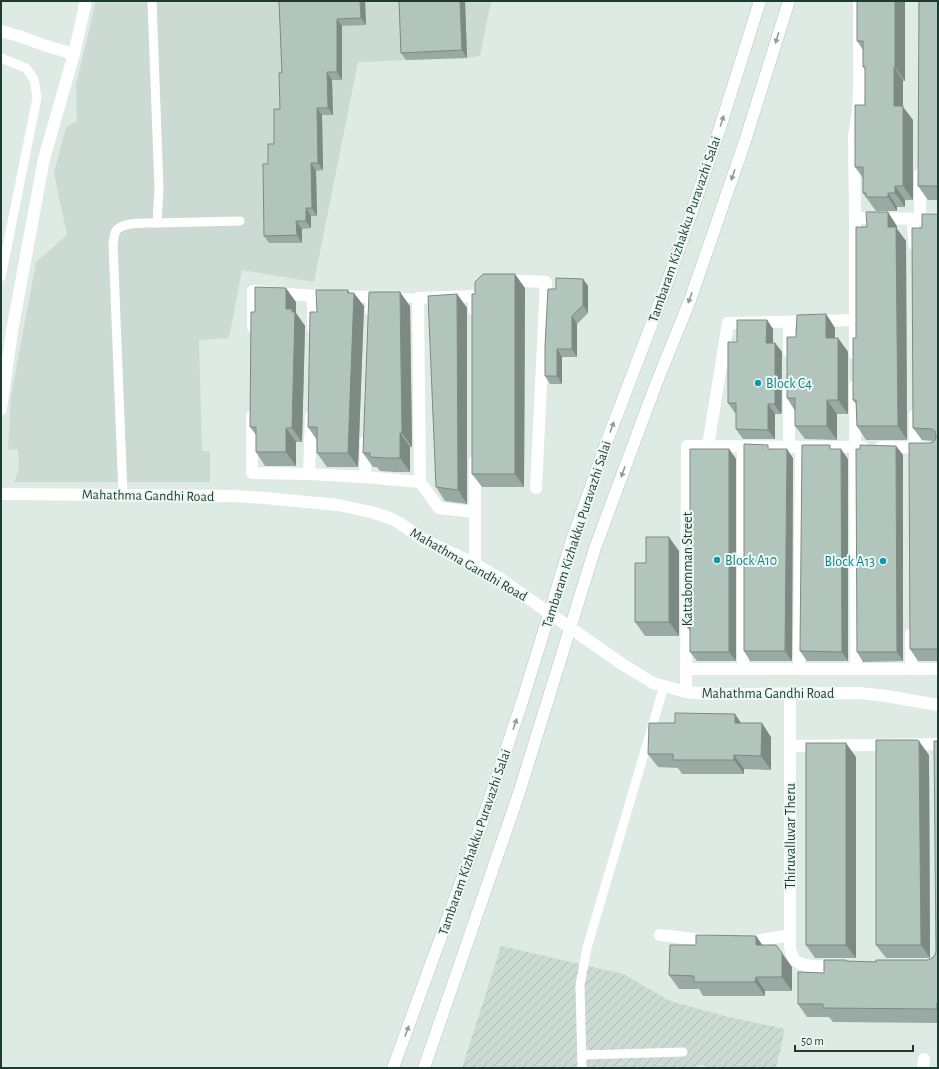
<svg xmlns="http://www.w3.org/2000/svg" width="939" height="1069" font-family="'Alegreya Sans',sans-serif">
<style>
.built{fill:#cbdad3}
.industrial{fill:url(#industrial-furrows)}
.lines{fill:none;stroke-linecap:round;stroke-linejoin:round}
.secondary-casing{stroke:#afcbc1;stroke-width:13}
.service{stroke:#fff;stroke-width:9}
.minor{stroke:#fff;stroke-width:12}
.tertiary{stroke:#fff;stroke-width:12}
.secondary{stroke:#fff;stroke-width:12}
.wall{fill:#99a9a3}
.shaded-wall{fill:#7d8a84}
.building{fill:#b2c5bd;stroke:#7d8a84}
.oneway{fill:#8e9d99}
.culture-dot{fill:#0f9aa8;stroke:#edf7f2;stroke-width:1.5}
.labels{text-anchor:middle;stroke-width:4;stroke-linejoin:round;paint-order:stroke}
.street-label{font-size:14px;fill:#1d3b33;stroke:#edf7f2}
.culture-label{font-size:14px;fill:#0d838f;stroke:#edf7f2;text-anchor:start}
</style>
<defs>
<pattern id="industrial-furrows" width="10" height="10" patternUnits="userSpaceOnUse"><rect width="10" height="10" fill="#cbdad3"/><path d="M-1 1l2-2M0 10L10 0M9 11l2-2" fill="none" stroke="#aebcb6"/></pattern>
</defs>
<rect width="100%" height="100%" fill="#ddebe4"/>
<!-- built -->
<polygon class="built" points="96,1 491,1 480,56 467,58 358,62 314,282 242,270 229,338 199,340 202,451 210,451 210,482 14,482 19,469 18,450 8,449 11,397 36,262 67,235 54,173 66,127 77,121 76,85"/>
<!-- industrial -->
<polygon class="industrial" points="501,946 623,974 670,1001 725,1016 785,1029 776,1068 711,1068 702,1065 697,1066 695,1068 462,1068"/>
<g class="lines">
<defs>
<g id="secondary">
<polyline points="393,1068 472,852 522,702 571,543 607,441 665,289 689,220 717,137 760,1"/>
<polyline points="424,1068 519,793 595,548 656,384 690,300 714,231 745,141 789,1"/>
</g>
</defs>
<!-- secondary casing -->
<use href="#secondary" class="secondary-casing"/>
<!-- service -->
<g class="service">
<polyline points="1,58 26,68 34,79 37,98 1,277"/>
<polyline points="157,223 240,221"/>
<polyline points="393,298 418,298"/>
<path d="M 123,495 L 113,243 C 114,240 114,236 115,233 C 119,221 146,223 157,223 L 159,189 L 152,1"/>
<polyline points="582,1055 683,1052"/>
<polyline points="582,1068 580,985 587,948 664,686"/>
</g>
<!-- minor -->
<g class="minor">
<polyline points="1,31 22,37 43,45 74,54"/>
<polyline points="855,218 938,219"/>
<polyline points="913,219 914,244"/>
<polyline points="920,219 920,174"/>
<polyline points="504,280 546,282 536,488"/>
<polyline points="789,322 789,352"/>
<polyline points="253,327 253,291 313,296"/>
<polyline points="313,328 313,296 372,297 371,310"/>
<polyline points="855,354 855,218 854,136 858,111 859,93 859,1"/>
<polyline points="855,386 856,669"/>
<polyline points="789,387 789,447"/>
<polyline points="1,409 12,331 44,159 74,54 86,1"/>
<polyline points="915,415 915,447"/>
<polyline points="252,416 252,473 309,474 311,416"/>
<polyline points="366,441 365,477 420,482 418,298 474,296 474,310"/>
<polyline points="708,446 728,323 855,320"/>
<polyline points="743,447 743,669"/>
<polyline points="881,447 938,448"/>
<polyline points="475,461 475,564"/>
<polyline points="309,474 365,477"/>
<polyline points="420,482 439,508 475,512"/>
<polyline points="911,634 911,669"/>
<polyline points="686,669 938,669"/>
<polyline points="799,669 801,447"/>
<polyline points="686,692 687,446 863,447"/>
<path d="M 790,693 L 790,947 C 791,953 792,958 796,961 C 806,969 828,966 840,966"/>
<polyline points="791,746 938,744"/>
<polyline points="660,935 711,941"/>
<polyline points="743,941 750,942 790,935"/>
<polyline points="923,1068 924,1059"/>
</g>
<!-- tertiary -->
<polyline class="tertiary" points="1,494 234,496 265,498 338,505 371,512 390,518 401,524 422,539 475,564 502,580 622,664 653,683 686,692 708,694 860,693 886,696 938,705"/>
<!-- secondary -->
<use href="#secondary" class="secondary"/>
</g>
<!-- wall -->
<g class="wall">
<polygon points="279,1 365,1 366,25 342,26 342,80 332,80 333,115 322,115 323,170 316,171 317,216 311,216 311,228 302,229 302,243 269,243 264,236 268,164 274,144 280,109 282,73"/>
<polygon points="399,1 465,1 467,58 406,60 401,53"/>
<polygon points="905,1 905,81 903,81 903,107 913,120 913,200 905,200 905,207 897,207 897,211 876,211 863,193 863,178 855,167 865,105 865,69 863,67 863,50 857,41"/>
<polygon points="938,1 938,200 928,200 918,186"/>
<polygon points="938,214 938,661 918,661 910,649 929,443 934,441 922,440 913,428 922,228"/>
<polygon points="897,226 897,229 906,241 907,440 866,440 857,426 856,404 853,400 856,338"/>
<polygon points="583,279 588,286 588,313 577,324 577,357 562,357 562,384 550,384 545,376 556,289"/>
<polygon points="525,288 524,487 482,487 472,474"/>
<polygon points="349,293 364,306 358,467 327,467 317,453 317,440 308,427 317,312"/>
<polygon points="457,294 467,308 467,504 445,501 436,487"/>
<polygon points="296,302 296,313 305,326 302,442 296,442 296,466 265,466 256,452 256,435 250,427 255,312"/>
<polygon points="410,306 412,447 410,447 410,472 395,472 380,471 377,467 373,467 363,453"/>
<polygon points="826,314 835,328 835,338 838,338 848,352 848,414 837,414 837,440 805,439 795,426 795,411 787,398 796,337"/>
<polygon points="767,320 773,329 773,343 775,343 782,352 782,412 781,414 775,414 775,439 743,439 736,429 736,413 735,413 728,403 737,342"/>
<polygon points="896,446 903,455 903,661 863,662 857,652"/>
<polygon points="729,449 736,459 736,661 697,661 690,652 690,631 687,627 690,541"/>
<polygon points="793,458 792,661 750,661 744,651"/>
<polygon points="848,459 848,661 807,661 800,651"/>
<polygon points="679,551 679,636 645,636 635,622 646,563"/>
<polygon points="735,714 741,723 771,737 771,770 744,769 744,774 682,774 678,768 658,767 648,754 675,723"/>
<polygon points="938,741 938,1023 833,1022 829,1017 807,1017 798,1004 824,973 848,961 876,962 928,960 932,958 935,955 936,952"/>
<polygon points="929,755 930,958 886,958 876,945"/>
<polygon points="856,757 856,958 815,958 806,945"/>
<polygon points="756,936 762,945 792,967 792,991 765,991 765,996 703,996 699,989 679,989 669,975 696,945"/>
</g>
<!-- shaded-wall -->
<g class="shaded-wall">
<polygon points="360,1 365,1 366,25 361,18"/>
<polygon points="460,1 465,1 467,58 462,50"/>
<polygon points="895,1 905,1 905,81 895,67"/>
<polygon points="337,19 342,26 342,80 337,72"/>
<polygon points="894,67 903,81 903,107 913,120 913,200 903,186 894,106"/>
<polygon points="327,72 332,80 333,115 328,108"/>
<polygon points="317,108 322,115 323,170 318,163"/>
<polygon points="311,163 316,171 317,216 312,208"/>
<polygon points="895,186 905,200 905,207 895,193"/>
<polygon points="888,193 897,207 897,211 888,197"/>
<polygon points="306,208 311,216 311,228 306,221"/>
<polygon points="888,212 897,226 897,229 906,241 907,440 898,426 888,227"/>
<polygon points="296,221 302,229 302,243 297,235"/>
<polygon points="515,274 525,288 524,487 515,474"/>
<polygon points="583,279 588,286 588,313 583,305"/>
<polygon points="286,288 296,302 296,313 305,326 302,442 292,428 286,309"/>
<polygon points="348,290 354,300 354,293 364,306 358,467 348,453"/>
<polygon points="400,292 410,306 412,447 402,433"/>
<polygon points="457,294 467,308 467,504 458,490"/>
<polygon points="826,314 835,328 835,352 826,338"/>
<polygon points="572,316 577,324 577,357 572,349"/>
<polygon points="767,320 773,329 773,352 766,343"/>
<polygon points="838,338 848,352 848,414 838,400"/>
<polygon points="775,343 782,352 781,414 774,404"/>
<polygon points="557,349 562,357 562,384 557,376"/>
<polygon points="827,400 837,414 837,440 827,426"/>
<polygon points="768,404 775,414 775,439 768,430"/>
<polygon points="286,428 296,442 296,466 286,452"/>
<polygon points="400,433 410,447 410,472 400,458"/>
<polygon points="896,446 903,455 903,661 897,652"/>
<polygon points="729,449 736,459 736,661 729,652"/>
<polygon points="787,449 793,458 792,661 785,651"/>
<polygon points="841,449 848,459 848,661 842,652"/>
<polygon points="669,537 679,551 679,636 669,622"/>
<polygon points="735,714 744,728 735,723"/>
<polygon points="762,723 771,737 771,770 761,756"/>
<polygon points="919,741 929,755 930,958 921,945"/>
<polygon points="846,743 856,757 856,958 846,945"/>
<polygon points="734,755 744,769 744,774 734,760"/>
<polygon points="756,936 766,950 756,945"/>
<polygon points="782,953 792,967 792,991 782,977"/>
<polygon points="756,977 765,991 765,996 755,982"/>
</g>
<!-- building -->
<g class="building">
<polygon points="279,1 360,1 361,18 337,19 337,72 327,72 328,108 317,108 318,163 311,163 312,208 306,208 306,221 296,221 297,235 264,236 263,164 268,164 268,144 274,144 274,109 280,109 279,73 282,73"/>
<polygon points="399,1 460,1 462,50 401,53"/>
<polygon points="857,1 895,1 895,67 894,67 894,106 903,106 903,186 895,186 895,193 888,193 888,197 866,197 866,193 863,193 863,167 855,167 855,105 865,105 865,67 863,67 863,41 857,41"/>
<polygon points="919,1 938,1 938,186 918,186"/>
<polygon points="866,212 888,212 888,227 896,227 898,426 857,426 856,400 853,400 853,338 856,338 856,227 867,227"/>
<polygon points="922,214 938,214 938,649 910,649 909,443 929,443 933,442 936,439 936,436 935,431 932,429 913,428 912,228 922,228"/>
<polygon points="483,274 515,274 515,474 472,474 472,294 475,294 475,282"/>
<polygon points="556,278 583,279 583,305 572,316 572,349 557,349 557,376 545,376 545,346 548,289 556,289"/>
<polygon points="255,287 286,288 286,309 292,309 292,312 295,312 292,428 286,428 286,452 256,452 256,427 250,427 251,312 255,312"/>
<polygon points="316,290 348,290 348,293 354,293 348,453 317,453 317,427 308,427 310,312 317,312"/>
<polygon points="369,292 400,292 402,433 400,433 400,458 385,458 370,457 370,453 363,453"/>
<polygon points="457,294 458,490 436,487 428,296"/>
<polygon points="826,314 826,338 838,338 838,400 827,400 827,426 795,426 795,398 787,398 787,337 796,337 797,315"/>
<polygon points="737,320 767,320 766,343 775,343 775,403 774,404 768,404 768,430 736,429 736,403 728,403 728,342 737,342"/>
<polygon points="744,444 768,445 768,449 787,449 785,651 744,651"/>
<polygon points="802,445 830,445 830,449 841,449 842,652 800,651"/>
<polygon points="860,445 896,446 897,652 857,652 856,449 860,449"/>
<polygon points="690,449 729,449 729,652 690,652 690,627 687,627 687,541 690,541"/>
<polygon points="646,537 669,537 669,622 635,622 635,563 646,563"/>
<polygon points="675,713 735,714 735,723 762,723 761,756 734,755 734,760 673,760 673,754 648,754 649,723 675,723"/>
<polygon points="876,740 917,740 919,741 921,945 876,945"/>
<polygon points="934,741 938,741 938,1003 937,1003 937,1009 823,1008 823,1004 798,1004 798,972 824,973 824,960 846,960 846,961 876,962 876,960 928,960 932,958 935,955 936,952"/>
<rect x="806" y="743" width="40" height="202"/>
<polygon points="696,935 756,936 756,945 776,945 782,953 782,977 756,977 755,982 694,982 694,976 669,975 670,945 696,945"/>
</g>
<!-- one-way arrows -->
<defs><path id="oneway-solid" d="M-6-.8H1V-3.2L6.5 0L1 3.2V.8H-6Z"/></defs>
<g class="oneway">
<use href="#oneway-solid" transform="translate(777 38) rotate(107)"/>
<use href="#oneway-solid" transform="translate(722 121) rotate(-72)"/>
<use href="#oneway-solid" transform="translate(733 175) rotate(109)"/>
<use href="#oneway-solid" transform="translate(690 298) rotate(110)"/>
<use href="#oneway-solid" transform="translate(612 427) rotate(-70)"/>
<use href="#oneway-solid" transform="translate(623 472) rotate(110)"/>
<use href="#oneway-solid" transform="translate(515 724) rotate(-71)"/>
<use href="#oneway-solid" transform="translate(407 1031) rotate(-70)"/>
</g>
<!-- markers -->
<g class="culture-dot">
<circle cx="758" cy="383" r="4"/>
<circle cx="717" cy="560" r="4"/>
<circle cx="883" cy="561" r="4"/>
</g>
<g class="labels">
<!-- street labels -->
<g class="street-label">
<text transform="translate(684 229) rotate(-71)" y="5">Tambaram Kizhakku Puravazhi Salai</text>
<text transform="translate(148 495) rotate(1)" y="5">Mahathma Gandhi Road</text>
<text transform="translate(576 534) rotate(-72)" y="5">Tambaram Kizhakku Puravazhi Salai</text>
<text transform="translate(469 564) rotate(30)" y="5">Mahathma Gandhi Road</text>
<text transform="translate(687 569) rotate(-90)" y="5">Kattabomman Street</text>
<text x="768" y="698">Mahathma Gandhi Road</text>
<text transform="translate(790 836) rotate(-90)" y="5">Thiruvalluvar Theru</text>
<text transform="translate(474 842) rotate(-71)" y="5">Tambaram Kizhakku Puravazhi Salai</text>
</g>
<!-- culture labels -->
<g class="culture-label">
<text x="766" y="388">Block C4</text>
<text x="725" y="565">Block A10</text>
<text x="875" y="566" text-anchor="end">Block A13</text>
</g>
</g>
<!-- border -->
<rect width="939" height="1069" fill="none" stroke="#1d3b33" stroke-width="4"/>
<!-- scale -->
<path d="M795 1045v6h118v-6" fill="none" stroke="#1d3b33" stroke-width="2"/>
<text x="801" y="1045" font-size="12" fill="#1d3b33" stroke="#edf7f2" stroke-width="3" paint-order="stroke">50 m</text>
</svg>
